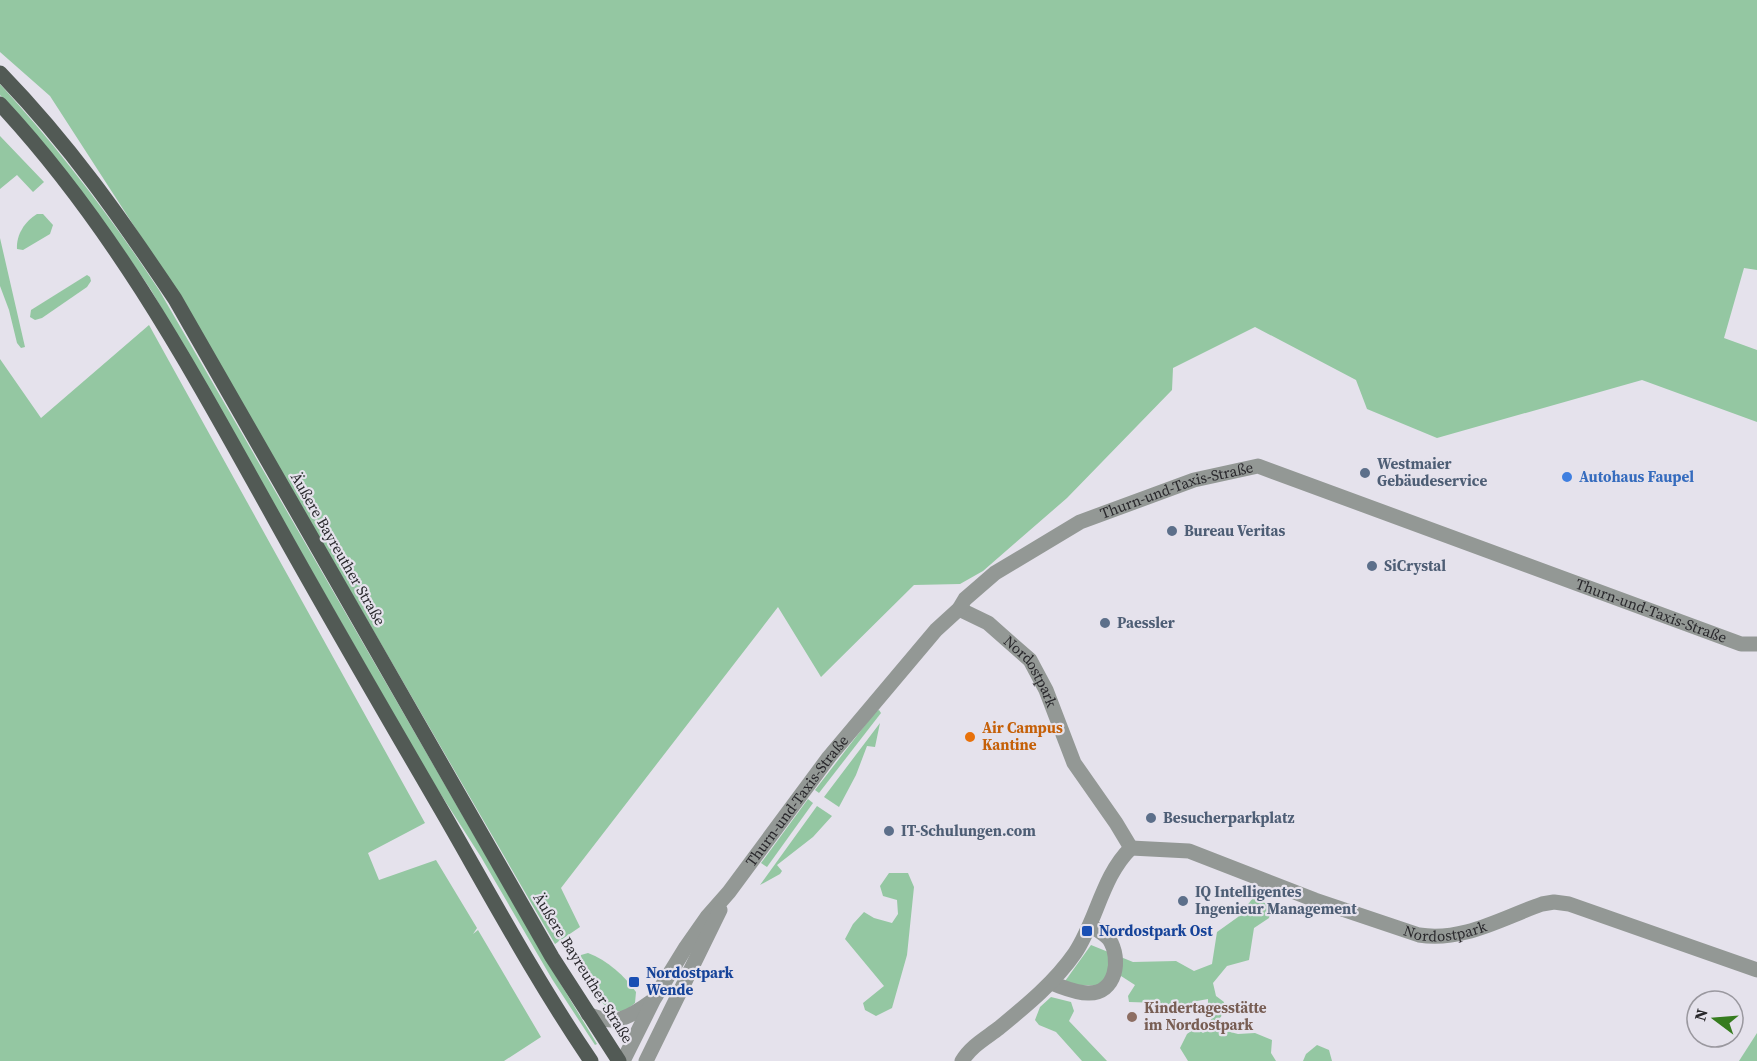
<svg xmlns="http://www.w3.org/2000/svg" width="1757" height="1061" font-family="'Source Serif 4',serif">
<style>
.green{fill:#94c7a2}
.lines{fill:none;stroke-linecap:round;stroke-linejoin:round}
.minor{stroke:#939895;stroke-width:15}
.major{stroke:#525a55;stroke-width:15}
.service-dot{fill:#5c6f8a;stroke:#e5e2ec;stroke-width:2}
.shop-dot{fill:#3f7fe0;stroke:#e5e2ec;stroke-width:2}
.food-dot{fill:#e8710a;stroke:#e5e2ec;stroke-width:2}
.transit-dot{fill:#1a4fb4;stroke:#e5e2ec;stroke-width:2}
.education-dot{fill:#8d6e63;stroke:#e5e2ec;stroke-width:2}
.labels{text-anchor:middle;stroke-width:4.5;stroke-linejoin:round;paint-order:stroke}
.service-label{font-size:15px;font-weight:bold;fill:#4e5e75;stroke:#e5e2ec;text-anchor:start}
.shop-label{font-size:15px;font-weight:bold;fill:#366cbe;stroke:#e5e2ec;text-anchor:start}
.street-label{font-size:15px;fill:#29282c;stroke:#e5e2ec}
.food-label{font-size:15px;font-weight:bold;fill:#c56008;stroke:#e5e2ec;text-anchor:start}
.transit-label{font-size:15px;font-weight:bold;fill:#164399;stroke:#e5e2ec;text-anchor:start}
.education-label{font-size:15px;font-weight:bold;fill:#785e54;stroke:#e5e2ec;text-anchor:start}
</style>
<rect width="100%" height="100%" fill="#e5e2ec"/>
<!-- green -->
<g class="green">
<polygon points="0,0 1757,0 1757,270 1744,268 1724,338 1757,350 1757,422 1642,380 1437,438 1367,409 1356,380 1255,327 1173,368 1172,390 1067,498 983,571 960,584 914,585 821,677 778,607 561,888 580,927 555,944 180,297 50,96 0,52"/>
<path d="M 0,84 C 59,149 111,217 159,290 L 545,958 L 597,1044 L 595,1045 L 552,979 L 481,857 L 429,776 L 151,290 C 105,221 55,156 0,95 Z"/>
<polygon points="0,136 44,182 33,192 17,175 0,189"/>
<path d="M 37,214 L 43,214 L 53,225 L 50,234 L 23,250 L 17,249 C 16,235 25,221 37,214 Z"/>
<polygon points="0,238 25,347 21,348 17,343 9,310 0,286"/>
<polygon points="87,275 90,277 91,281 87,287 42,318 35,320 30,317 31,310"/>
<polygon points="149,325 425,823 368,853 379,880 436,860 477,928 473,934 478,930 541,1037 504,1061 0,1061 0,359 41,418"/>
<polygon points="879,710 881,713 819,793 815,790 876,711"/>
<polygon points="880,723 875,747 867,746 856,775 839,807 824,797"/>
<polygon points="808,799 813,803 767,867 761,863"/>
<polygon points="817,806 832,816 813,837 777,865 782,871 780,874 760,885"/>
<polygon points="889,873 908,873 914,887 907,955 892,1008 876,1016 865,1010 863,1003 884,986 845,939 853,924 864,912 874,918 892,923 898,914 897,900 883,896 880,886"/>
<polygon points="1253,898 1272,906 1269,918 1254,928 1249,960 1227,966 1213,983 1216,996 1224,1002 1221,1017 1212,1022 1208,1011 1208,999 1197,1001 1192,1014 1172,1015 1161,1003 1129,1002 1128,996 1135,985 1121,976 1100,986 1063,984 1091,945 1133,962 1176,961 1194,971 1212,964 1217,932 1238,917"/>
<path d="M 588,953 C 607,960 625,976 636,992 L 635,1003 L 625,1011 L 610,1011 L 600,1000 L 579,962 L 581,955 Z"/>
<polygon points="1051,997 1071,1002 1074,1011 1069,1021 1107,1061 1082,1061 1056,1032 1039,1025 1035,1020 1040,1007"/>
<polygon points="1211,1027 1238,1034 1255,1033 1272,1040 1271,1053 1276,1061 1188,1061 1180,1048 1187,1034 1195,1028 1203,1033"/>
<polygon points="1757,1033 1757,1061 1739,1061"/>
<polygon points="1317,1045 1329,1050 1332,1061 1303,1061 1306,1054"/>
</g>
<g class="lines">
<!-- minor -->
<g class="minor">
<path id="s1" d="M 959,609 L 988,623 L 1030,660 L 1046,690 L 1074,763 L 1116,823 L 1131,848"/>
<path d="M 1051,983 C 1063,987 1075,993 1088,993 C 1116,994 1122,959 1109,939 C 1105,934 1096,929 1090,925"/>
<path d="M 588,1014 C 615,1027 630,1017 652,1001"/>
<path id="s2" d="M 623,1061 L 654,999 L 686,947 L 707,917 L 729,892 L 829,757 L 936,630 L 959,609 L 965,599 L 995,573 L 1080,522 L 1194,480 L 1258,466 L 1741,644 L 1757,644"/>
<polyline points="646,1061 720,910"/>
<path id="s3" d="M 962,1061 C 971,1046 986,1038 999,1028 C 1027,1005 1055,982 1075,953 C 1097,920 1102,876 1131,848 L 1189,851 L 1315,900 L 1419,935 C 1463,942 1502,918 1542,904 L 1554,902 L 1569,904 L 1757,970"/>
</g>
<!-- major -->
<g class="major">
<path d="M 0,73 C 69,144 120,217 175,299 L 552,957 L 619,1061"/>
<path d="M 0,104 C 116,229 192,371 274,518 C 330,619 388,718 446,818 C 493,900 538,983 591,1061"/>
</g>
</g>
<!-- markers -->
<g class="service-dot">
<circle cx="1365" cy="473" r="6"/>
<circle cx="1172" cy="531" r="6"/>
<circle cx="1372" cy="566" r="6"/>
<circle cx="1105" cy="623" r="6"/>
<circle cx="1151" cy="818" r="6"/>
<circle cx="889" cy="831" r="6"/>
<circle cx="1183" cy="901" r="6"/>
</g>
<circle class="shop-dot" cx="1567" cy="477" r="6"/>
<circle class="food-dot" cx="970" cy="737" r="6"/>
<g class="transit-dot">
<rect x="1081" y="925" width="12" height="12" rx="3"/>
<rect x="628" y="976" width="12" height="12" rx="3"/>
</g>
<circle class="education-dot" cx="1132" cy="1017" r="6"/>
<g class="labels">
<!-- service labels -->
<g class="service-label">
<text x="1377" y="469">Westmaier<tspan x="1377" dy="17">Gebäudeservice</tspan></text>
<text x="1184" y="536">Bureau Veritas</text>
<text x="1384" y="571">SiCrystal</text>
<text x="1117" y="628">Paessler</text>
<text x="1163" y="823">Besucherparkplatz</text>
<text x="901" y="836">IT-Schulungen.com</text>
<text x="1195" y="897">IQ Intelligentes<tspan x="1195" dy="17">Ingenieur Management</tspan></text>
</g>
<!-- shop labels -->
<g class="shop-label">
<text x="1579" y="482">Autohaus Faupel</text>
</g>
<!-- street labels -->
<g class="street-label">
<text dy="5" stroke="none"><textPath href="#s2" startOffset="818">Thurn-und-Taxis-Straße</textPath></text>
<text transform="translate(338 549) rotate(60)" y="5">Äußere Bayreuther Straße</text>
<text dy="5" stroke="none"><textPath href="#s2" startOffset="1322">Thurn-und-Taxis-Straße</textPath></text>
<text dy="5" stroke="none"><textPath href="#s1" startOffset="98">Nordostpark</textPath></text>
<text dy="5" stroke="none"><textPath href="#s2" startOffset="314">Thurn-und-Taxis-Straße</textPath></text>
<text dy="5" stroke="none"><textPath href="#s3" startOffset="606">Nordostpark</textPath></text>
<text transform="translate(583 968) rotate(58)" y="5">Äußere Bayreuther Straße</text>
</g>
<!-- food labels -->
<g class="food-label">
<text x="982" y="733">Air Campus<tspan x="982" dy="17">Kantine</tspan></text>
</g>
<!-- transit labels -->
<g class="transit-label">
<text x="1099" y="936">Nordostpark Ost</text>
<text x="646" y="978">Nordostpark<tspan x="646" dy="17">Wende</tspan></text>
</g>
<!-- education labels -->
<g class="education-label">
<text x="1144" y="1013">Kindertagesstätte<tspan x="1144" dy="17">im Nordostpark</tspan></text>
</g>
</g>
<!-- north arrow -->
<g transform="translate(1715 1019) rotate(286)"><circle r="28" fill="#e5e2ec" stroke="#9a989f" stroke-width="1.5"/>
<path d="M0-4.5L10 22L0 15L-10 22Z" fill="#367c1f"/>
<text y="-9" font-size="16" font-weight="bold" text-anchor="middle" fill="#29282c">N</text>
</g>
</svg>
